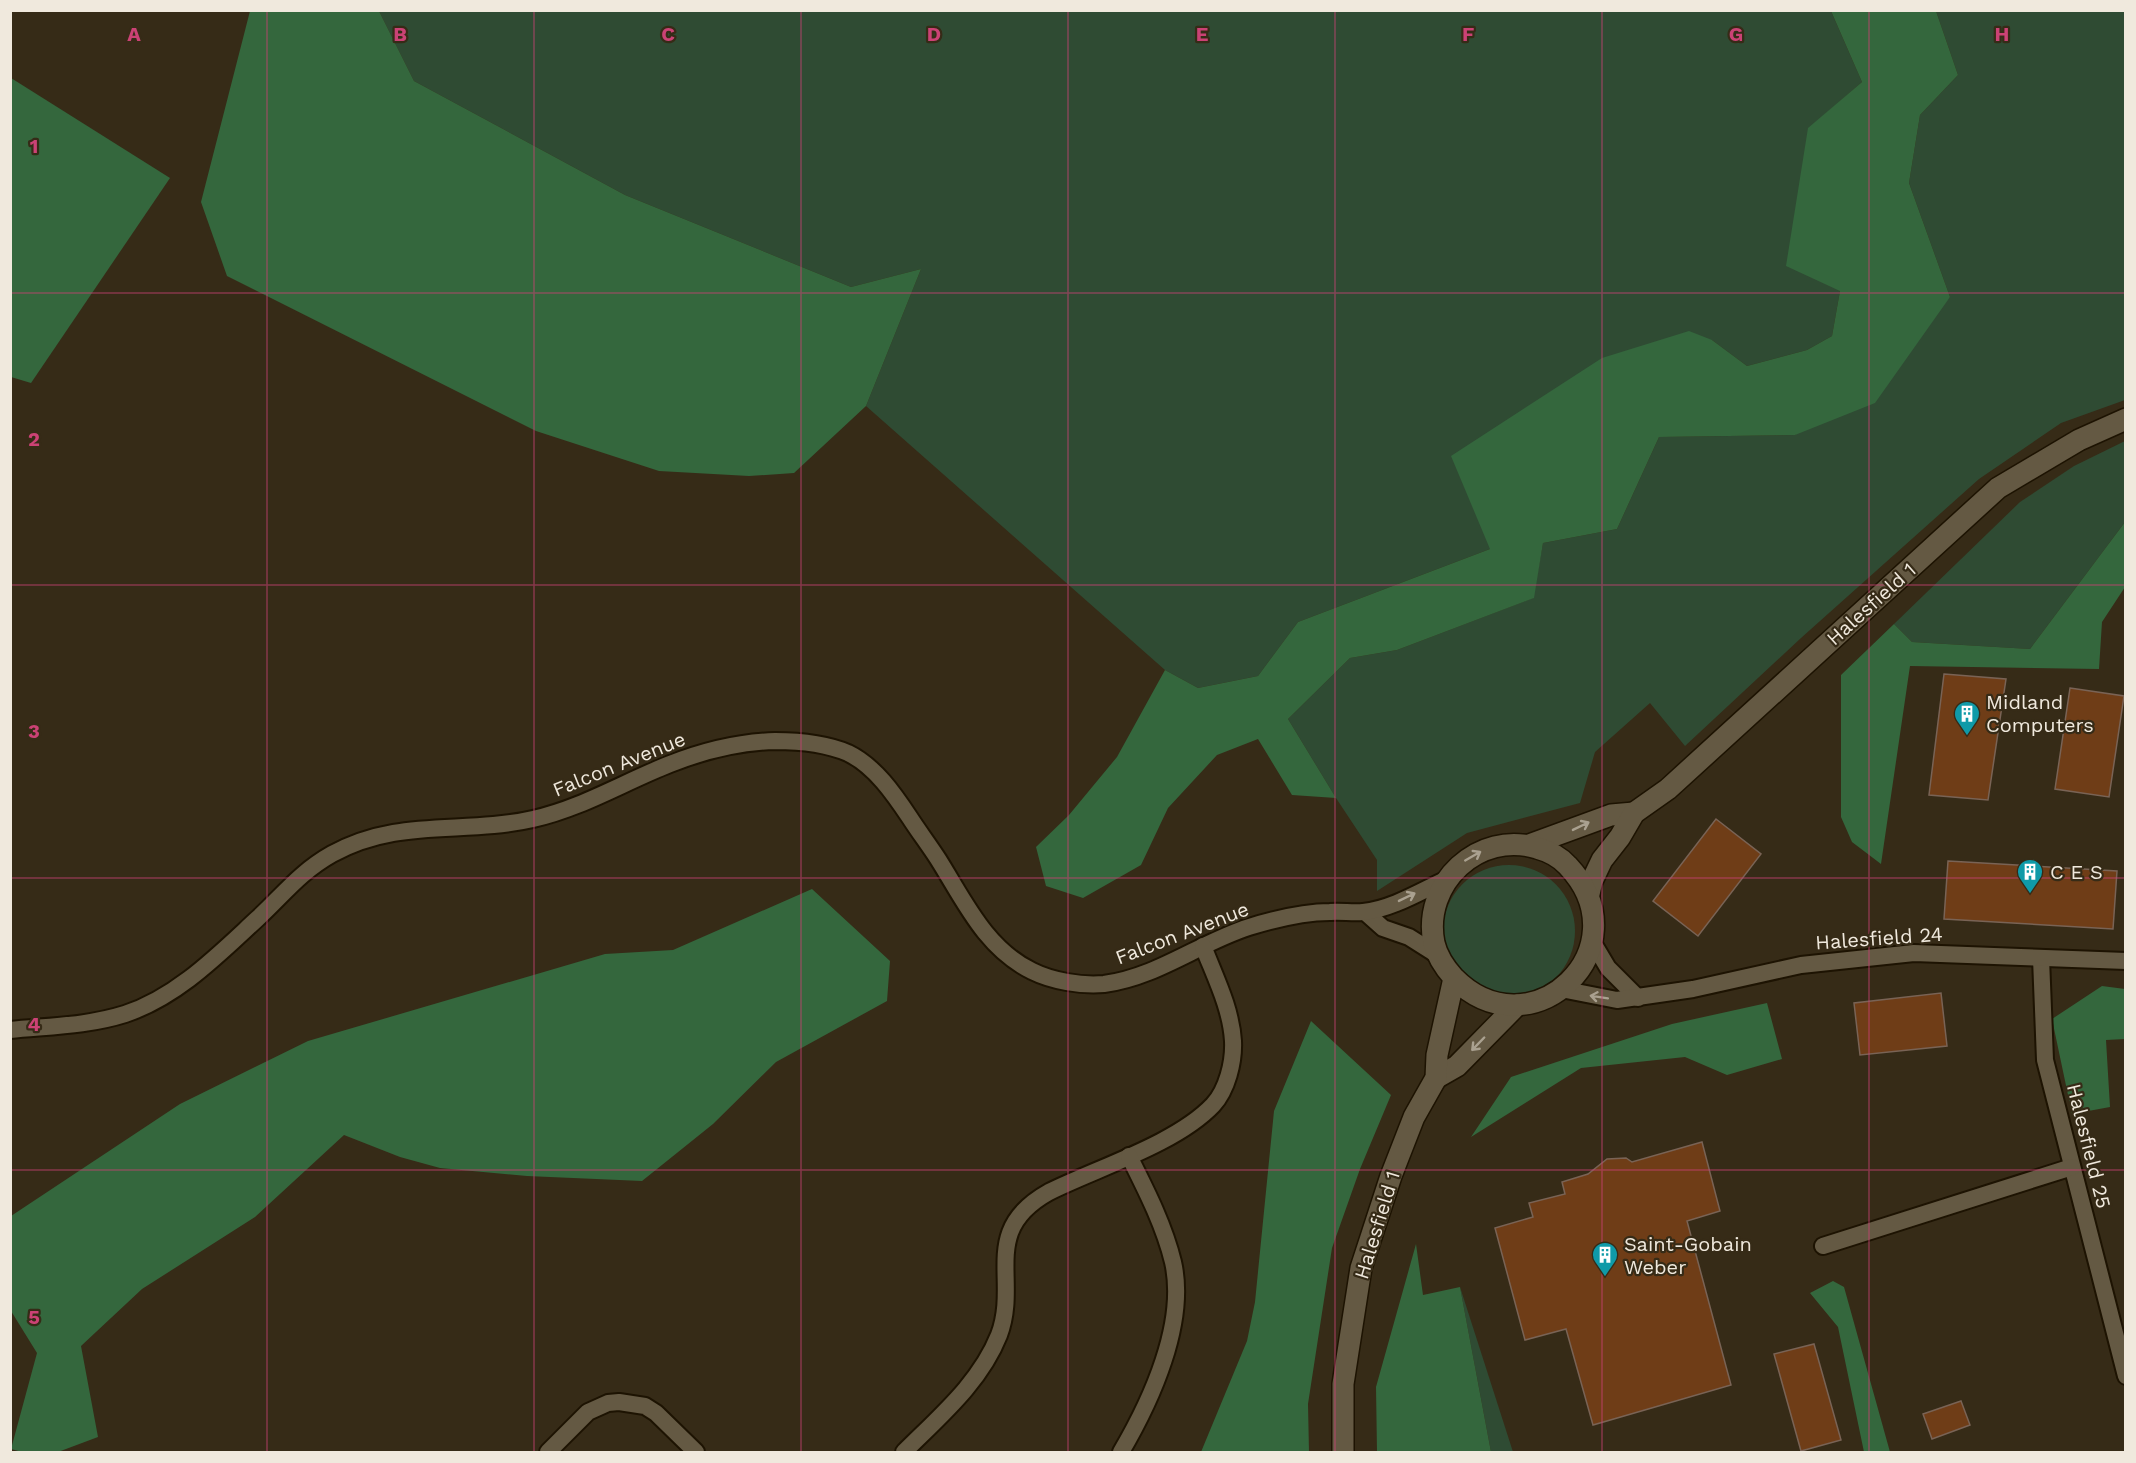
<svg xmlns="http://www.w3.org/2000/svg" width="2136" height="1463" font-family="'Work Sans',sans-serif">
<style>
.green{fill:#2f4b33}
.forest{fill:#34673d}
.building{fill:#6f3d17;stroke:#796355;stroke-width:1.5}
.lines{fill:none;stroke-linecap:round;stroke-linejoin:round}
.minor-casing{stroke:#1d1302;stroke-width:20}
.tertiary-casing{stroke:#1d1302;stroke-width:24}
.minor{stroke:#645943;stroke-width:16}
.tertiary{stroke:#645943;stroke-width:21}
.oneway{stroke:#aaa190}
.grid{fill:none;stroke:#cb4275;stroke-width:1.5;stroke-opacity:0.55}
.labels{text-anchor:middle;stroke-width:4.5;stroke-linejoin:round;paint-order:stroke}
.street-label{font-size:20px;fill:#f0e9dd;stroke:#362b17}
.poi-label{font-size:20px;fill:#f0e9dd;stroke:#362b17;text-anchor:start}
.grid-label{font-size:20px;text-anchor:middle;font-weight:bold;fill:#cb4275;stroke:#362b17;stroke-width:4.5;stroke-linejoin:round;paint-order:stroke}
</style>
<rect width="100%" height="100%" fill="#362b17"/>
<!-- green -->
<g class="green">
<polygon points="379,11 1831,11 1862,82 1808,129 1840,291 1832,336 1807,350 1747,366 1712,340 1490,549 1298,622 1258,676 1198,688 1165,670 866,406 921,269 851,287 625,195 414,81"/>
<polygon points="1936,11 2125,11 2125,400 2061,423 1979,479 1801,638 1685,746 1650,703 1595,752 1580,803 1467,833 1377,891 1377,860 1336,798 1288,719 1350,658 1397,650 1533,598 1543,543 1617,529 1659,437 1795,435 1950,297 1909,183 1920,115 1958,75"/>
<polygon points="2125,441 2125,522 2030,649 1912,642 1894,624 2020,502 2074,466"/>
<circle cx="1509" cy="931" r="66"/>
<polygon points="1460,1287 1513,1452 1491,1452"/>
</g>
<!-- forest -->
<g class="forest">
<polygon points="250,11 379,11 414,81 625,195 851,287 921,269 866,406 794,473 749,476 659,471 536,431 227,276 201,202"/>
<polygon points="1831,11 1936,11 1958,75 1920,115 1909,183 1950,297 1875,403 1795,435 1659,437 1617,529 1543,543 1534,598 1397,650 1350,658 1288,719 1336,798 1292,795 1258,739 1217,755 1168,808 1141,865 1083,898 1046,886 1036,847 1069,815 1117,757 1165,670 1198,688 1258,676 1298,622 1490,549 1451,456 1602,358 1689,331 1712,340 1747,366 1807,350 1832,336 1840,291 1786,266 1808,128 1862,82"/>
<polygon points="11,78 170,178 31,383 11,377"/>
<polygon points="2125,522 2125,587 2102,622 2099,669 1910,666 1881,864 1852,842 1841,817 1841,675 1894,624 1912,642 2030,649"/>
<polygon points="812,889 890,961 887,1001 776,1062 713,1124 642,1181 527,1176 440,1168 400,1157 344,1135 255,1217 142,1289 81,1346 98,1437 58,1452 22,1452 11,1449 37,1353 11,1311 11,1216 180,1104 308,1041 605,954 673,950"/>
<polygon points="2102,986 2125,989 2125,1039 2106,1040 2110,1107 2072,1114 2052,1019"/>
<polygon points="1767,1003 1782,1059 1727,1075 1685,1057 1581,1068 1471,1137 1511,1077 1672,1024"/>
<polygon points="1311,1021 1391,1095 1360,1169 1332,1248 1308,1404 1309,1452 1201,1452 1247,1341 1255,1302 1274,1111"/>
<polygon points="1416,1244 1423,1295 1460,1287 1491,1452 1377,1452 1376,1387"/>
<polygon points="1833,1281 1844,1287 1890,1452 1864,1452 1838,1327 1810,1293"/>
</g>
<!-- building -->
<g class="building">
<polygon points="1944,674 2006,679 1988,800 1929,795"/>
<polygon points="2070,688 2124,696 2109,797 2055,789"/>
<polygon points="1716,819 1761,854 1698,936 1653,901"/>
<polygon points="1948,861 2117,871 2113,929 1944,919"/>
<polygon points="1941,993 1947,1046 1860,1055 1854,1003"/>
<polygon points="1702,1142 1720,1211 1687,1221 1731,1385 1593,1425 1566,1329 1525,1340 1495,1228 1533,1217 1529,1203 1565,1194 1562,1182 1588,1174 1607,1159 1626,1158 1632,1162"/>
<polygon points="1814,1344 1841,1440 1801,1451 1774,1354"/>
<polygon points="1961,1401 1970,1425 1932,1439 1923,1414"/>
</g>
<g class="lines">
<defs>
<g id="minor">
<polyline points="1365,912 1383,928 1409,937 1439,956"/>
<polyline points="1592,941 1608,968 1638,998"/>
<polyline points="2041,958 2045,1060 2126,1376"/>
<polyline points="1561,989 1617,1000 1693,989 1801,965 1914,953 2126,961"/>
<path d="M 10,1030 C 49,1026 87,1026 125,1014 C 177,997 218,955 257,919 C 283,895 300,872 332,854 C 399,817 463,835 533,819 C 582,808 624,782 670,764 C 703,751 740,742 775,741 C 797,741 827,744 848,753 C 875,766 894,794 910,818 C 919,832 929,845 938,859 C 964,900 985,948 1032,971 C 1052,981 1081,986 1104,984 C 1157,977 1199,943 1249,927 C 1275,919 1303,912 1330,912 C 1341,911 1352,913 1363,912 C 1392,909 1421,891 1447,879"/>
<polyline points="1823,1246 2072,1167"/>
<polyline points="548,1452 588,1412 608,1403 619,1402 645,1406 656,1413 696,1452"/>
<path d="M 904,1452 C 939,1417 980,1383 999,1335 C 1020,1279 979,1231 1049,1192 C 1097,1168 1176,1144 1213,1105 C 1227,1090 1234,1062 1233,1041 C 1231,1008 1215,977 1203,946"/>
<path d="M 1121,1452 C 1151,1401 1187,1323 1173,1262 C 1164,1225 1146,1190 1129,1156"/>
</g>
<g id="tertiary">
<polyline points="1529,845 1611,815 1634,813"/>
<polyline points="1589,894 1592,881 1602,860 1620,837 1634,813 1668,789 1998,488 2079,440 2126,419"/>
<polyline points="1436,1078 1457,1066 1517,1005"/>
<path d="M 1343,1452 L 1343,1384 L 1361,1268 L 1391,1176 L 1414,1117 L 1436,1078 L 1437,1055 L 1454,978 C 1445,968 1437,956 1434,943 C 1422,883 1479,830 1537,848 C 1548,851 1560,857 1568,866 C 1645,948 1531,1056 1454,978"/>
</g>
</defs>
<!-- minor casing -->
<use href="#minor" class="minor-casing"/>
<!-- tertiary casing -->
<use href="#tertiary" class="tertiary-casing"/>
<!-- minor -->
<use href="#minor" class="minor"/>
<!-- tertiary -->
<use href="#tertiary" class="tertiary"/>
</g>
<!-- one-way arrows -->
<defs><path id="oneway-shaft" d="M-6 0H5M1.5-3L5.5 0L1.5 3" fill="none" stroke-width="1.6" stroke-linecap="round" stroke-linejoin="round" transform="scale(1.5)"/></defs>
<g class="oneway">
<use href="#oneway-shaft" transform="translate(1581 826) rotate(-26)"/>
<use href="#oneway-shaft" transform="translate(1473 856) rotate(-30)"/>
<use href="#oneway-shaft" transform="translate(1407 897) rotate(-26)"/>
<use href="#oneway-shaft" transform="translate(1599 997) rotate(-171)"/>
<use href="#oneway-shaft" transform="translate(1478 1044) rotate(134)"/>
</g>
<!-- grid -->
<path class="grid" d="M 267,10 L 267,1452M 534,10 L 534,1452M 801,10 L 801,1452M 1068,10 L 1068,1452M 1335,10 L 1335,1452M 1602,10 L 1602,1452M 1869,10 L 1869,1452M 10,293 L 2126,293M 10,585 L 2126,585M 10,878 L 2126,878M 10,1170 L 2126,1170"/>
<!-- icons -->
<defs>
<symbol id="building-pin" viewBox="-11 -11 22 30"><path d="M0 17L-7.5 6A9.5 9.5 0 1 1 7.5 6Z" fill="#0f9aa8" stroke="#362b17"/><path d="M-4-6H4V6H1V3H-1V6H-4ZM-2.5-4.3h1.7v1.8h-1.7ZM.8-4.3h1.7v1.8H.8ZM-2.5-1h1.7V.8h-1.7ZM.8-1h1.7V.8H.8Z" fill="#fff"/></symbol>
</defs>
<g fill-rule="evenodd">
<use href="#building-pin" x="1952" y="699" width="30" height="40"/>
<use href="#building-pin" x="2015" y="857" width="30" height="40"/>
<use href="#building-pin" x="1590" y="1240" width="30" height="40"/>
</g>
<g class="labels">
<!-- street labels -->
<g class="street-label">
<text transform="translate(1871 604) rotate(-42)" y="7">Halesfield 1</text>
<text transform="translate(619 764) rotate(-22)" y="7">Falcon Avenue</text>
<text transform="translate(1182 933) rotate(-21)" y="7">Falcon Avenue</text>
<text transform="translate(1879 938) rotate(-4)" y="7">Halesfield 24</text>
<text transform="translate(2089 1146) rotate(76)" y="7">Halesfield 25</text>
<text transform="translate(1377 1225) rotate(-73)" y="7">Halesfield 1</text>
</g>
<!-- poi labels -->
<g class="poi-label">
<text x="1986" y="709">Midland<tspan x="1986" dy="23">Computers</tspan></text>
<text x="2050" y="879">C E S</text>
<text x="1624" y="1251">Saint-Gobain<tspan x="1624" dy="23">Weber</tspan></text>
</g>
</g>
<g class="grid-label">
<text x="134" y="41">A</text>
<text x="400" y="41">B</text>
<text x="668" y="41">C</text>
<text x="934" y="41">D</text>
<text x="1202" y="41">E</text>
<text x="1468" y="41">F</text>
<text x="1736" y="41">G</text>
<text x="2002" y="41">H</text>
<text x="34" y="153">1</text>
<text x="34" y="446">2</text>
<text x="34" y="738">3</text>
<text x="34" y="1031">4</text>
<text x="34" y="1324">5</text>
</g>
<!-- border -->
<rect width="2136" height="1463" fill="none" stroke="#f0e9dd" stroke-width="24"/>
</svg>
